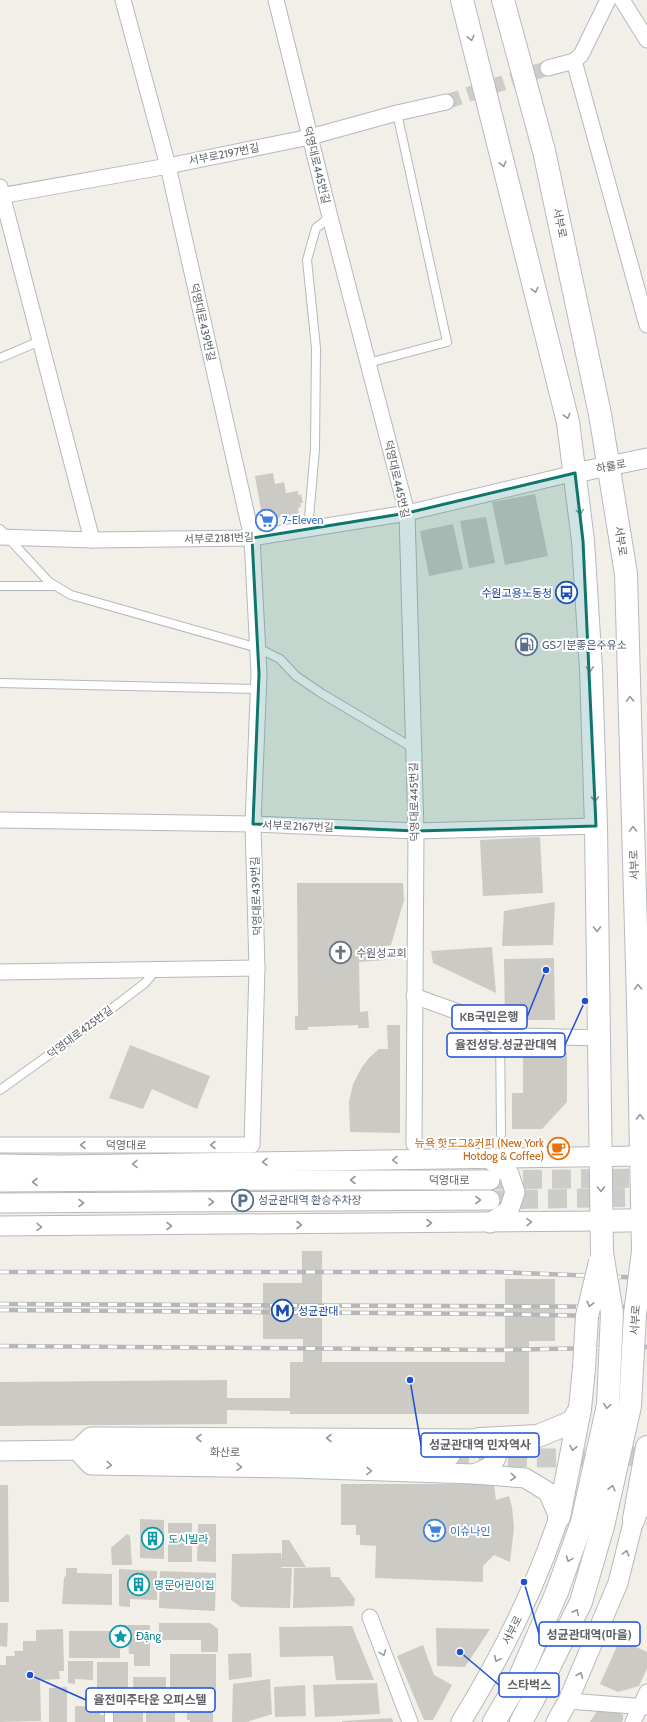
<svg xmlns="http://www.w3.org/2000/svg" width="647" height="1722" font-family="Cabin,'Noto Sans KR',sans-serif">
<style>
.building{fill:#cccac5}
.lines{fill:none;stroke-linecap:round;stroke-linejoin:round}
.minor-tunnel{stroke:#ccccc8;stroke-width:15;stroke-dasharray:15 8;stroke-linecap:butt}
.tertiary-tunnel{stroke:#ccccc8;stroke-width:19;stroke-dasharray:19 10;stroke-linecap:butt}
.service-casing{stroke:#b5b8bc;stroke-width:10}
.minor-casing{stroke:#b5b8bc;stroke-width:17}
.tertiary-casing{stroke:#b5b8bc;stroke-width:21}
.secondary-casing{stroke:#b6babf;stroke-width:24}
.service{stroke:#fff;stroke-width:8}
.minor{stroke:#fff;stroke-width:15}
.tertiary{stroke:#fff;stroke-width:19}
.secondary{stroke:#fff;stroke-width:22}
.rail-casing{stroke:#b6b7b8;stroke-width:4.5}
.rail{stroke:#fff;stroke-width:3;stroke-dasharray:9;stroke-linecap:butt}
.secondary-bridge-casing{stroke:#b6babf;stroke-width:24;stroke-linecap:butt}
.secondary-bridge{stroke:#fff;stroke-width:22}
.oneway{stroke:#979a9d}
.marked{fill:#0f766e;fill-opacity:0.2;stroke:#0f766e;stroke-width:3;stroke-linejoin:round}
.labels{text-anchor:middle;stroke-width:4;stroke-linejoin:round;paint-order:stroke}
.street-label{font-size:11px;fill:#5f6368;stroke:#fff}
.shop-label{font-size:11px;fill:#366cbe;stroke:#fff;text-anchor:start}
.transit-label{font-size:11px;fill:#164399;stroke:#fff;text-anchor:end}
.service-label{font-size:11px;fill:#4e5e75;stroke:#fff;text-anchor:start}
.worship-label{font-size:11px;fill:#5b616d;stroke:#fff;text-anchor:start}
.food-label{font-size:11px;fill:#c56008;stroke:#fff;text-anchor:end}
.culture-label{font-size:11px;fill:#0d838f;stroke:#fff;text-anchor:start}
.leader{fill:none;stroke:#1d4ed8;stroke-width:1.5}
.callout-dot{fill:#1d4ed8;stroke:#fff;stroke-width:1.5}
.callout{fill:#fff;stroke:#1d4ed8;stroke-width:1.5}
.callout-label{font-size:12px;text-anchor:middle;font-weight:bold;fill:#5f6368}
</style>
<rect width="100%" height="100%" fill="#f1efe8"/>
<!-- building -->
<g class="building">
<polygon points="273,473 275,484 284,482 286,493 298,491 298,495 301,494 303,503 300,503 301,507 298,508 299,514 267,520 262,516 255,476"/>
<polygon points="535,494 548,556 505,565 492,502"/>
<polygon points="486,517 495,563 469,568 460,521"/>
<polygon points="453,524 463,569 429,576 420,531"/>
<polygon points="540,837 543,893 483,896 480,840"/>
<polygon points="297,883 403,883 404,900 391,945 385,946 386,960 359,962 360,1012 368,1011 369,1028 358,1028 358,1025 308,1027 308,1030 295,1030 295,1016 298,1016"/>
<polygon points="555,902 553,945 502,946 504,911"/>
<polygon points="492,947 496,993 433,963 431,951"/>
<polygon points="554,958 555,1020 505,1020 504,959"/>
<polygon points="387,1025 400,1025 400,1133 350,1132 349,1102 353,1084 362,1067 369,1058 379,1049 388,1049"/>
<polygon points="130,1045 210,1076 197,1109 152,1089 143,1109 109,1098"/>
<polygon points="523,1052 567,1052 567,1102 542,1129 512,1129 512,1093 523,1093"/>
<polygon points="302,1251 322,1251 322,1362 505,1362 505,1279 555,1279 555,1341 529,1341 529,1414 290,1414 290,1411 227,1410 227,1424 0,1426 0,1382 227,1380 227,1398 290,1398 290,1362 303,1362 303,1339 263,1339 263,1283 302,1283"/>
<polygon points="341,1484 494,1484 496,1500 509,1496 512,1507 514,1528 510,1562 494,1555 483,1566 483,1582 375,1578 376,1546 360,1545 360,1535 356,1535 356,1525 341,1525"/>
<polygon points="0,1485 8,1485 9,1602 0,1602"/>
<polygon points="140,1519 164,1520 164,1559 140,1558"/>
<rect x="168" y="1523" width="24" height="39"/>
<polygon points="198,1524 216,1524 216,1562 197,1561"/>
<polygon points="127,1534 130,1536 132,1565 112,1565 111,1548"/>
<polygon points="282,1540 289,1540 306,1567 281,1567 281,1568 292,1568 290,1608 241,1607 231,1600 232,1554 281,1553 282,1560"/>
<polygon points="330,1567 331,1577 339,1577 355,1599 354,1606 293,1608 294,1568"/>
<polygon points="66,1568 77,1568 77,1573 112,1574 112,1605 62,1604 64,1578 66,1575"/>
<polygon points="119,1569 157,1571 157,1600 130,1599 130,1607 119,1606"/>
<polygon points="160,1571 216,1573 215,1611 159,1608"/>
<polygon points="0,1623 8,1623 7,1647 0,1646"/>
<polygon points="159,1623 210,1623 218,1629 218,1652 201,1652 201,1640 159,1640"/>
<polygon points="124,1625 150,1625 150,1666 134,1666 134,1654 129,1654 128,1641 124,1641"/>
<polygon points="352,1626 374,1680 336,1680 333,1656 280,1657 279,1627"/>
<polygon points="436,1628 490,1629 465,1667 437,1666"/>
<polygon points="63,1629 64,1671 59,1671 60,1679 40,1680 41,1721 0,1722 0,1665 6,1665 6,1656 15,1656 14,1651 23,1651 23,1641 36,1641 36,1630"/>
<rect x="69" y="1631" width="51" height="27"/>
<polygon points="623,1641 647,1652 647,1668 639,1686 618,1692 600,1684 617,1646 621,1647"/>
<polygon points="423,1645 434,1675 452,1685 433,1720 424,1720 397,1656"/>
<polygon points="251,1653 252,1677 229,1680 228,1654"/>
<polygon points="170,1654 216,1654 216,1700 170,1701"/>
<polygon points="68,1661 93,1661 93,1680 75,1679 75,1684 68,1683"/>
<rect x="97" y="1662" width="31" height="26"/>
<polygon points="133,1677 166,1677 166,1701 134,1701"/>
<polygon points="270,1679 272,1714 247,1722 232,1722 233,1684"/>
<polygon points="377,1683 380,1714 315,1717 313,1685"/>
<polygon points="305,1685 306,1716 275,1717 274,1687"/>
<polygon points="67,1687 67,1722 49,1722 49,1688"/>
<polygon points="75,1706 100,1707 100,1715 107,1715 107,1722 75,1722"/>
<polygon points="187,1706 213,1707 213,1722 190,1722 190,1720 187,1720"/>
<polygon points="114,1707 143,1708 143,1722 113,1722"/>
<rect x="146" y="1709" width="29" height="13"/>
<polygon points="597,1711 620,1713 623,1715 623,1720 622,1722 590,1722"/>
<polygon points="392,1718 393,1722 342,1722 342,1721"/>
</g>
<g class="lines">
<!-- minor-tunnel -->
<polyline class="minor-tunnel" points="446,102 548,68"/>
<!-- tertiary-tunnel -->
<g class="tertiary-tunnel">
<polyline points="494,1180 647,1178"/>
<polyline points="490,1200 647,1197"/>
<polyline points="450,1456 550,1458 647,1456"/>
</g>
<defs>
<g id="service">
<polyline points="0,358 40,341"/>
<polyline points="368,363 447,342 397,113"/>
<polyline points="0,529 49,582 71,595 258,648 280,659 296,676 321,693 413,748"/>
<polyline points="308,529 315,449 316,348 307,260 316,228 330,217"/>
<polyline points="0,586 55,586"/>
<polyline points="0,683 258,689"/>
<polyline points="500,1028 501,1134"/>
<polyline points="0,1090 81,1032 145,983 156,970"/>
<polyline points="109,1722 109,1706"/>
</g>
<g id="minor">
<polyline points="276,0 330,217 407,513 416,831 414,1144"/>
<polyline points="622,0 647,40"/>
<polyline points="574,61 647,325"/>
<polyline points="548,68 574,61 581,55 608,0"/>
<polyline points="0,187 92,540"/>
<polyline points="0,196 168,166 310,137 397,113 446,102"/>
<polyline points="0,537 92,540 252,538 407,513 575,473"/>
<polyline points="0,820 253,824 416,831 596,826"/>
<polyline points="0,972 257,968"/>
<polyline points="414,996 525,1036 599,1038"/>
<polyline points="0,1145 252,1145 257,968 253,824 259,674 252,538 168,166 123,0"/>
<polyline points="370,1617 410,1722"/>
<polyline points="568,1701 647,1707"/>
<polyline points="633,1722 647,1692"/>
</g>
<g id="tertiary">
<polyline points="575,473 647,458"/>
<polyline points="490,1159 509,1174 515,1192 509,1210 490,1223"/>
<polyline points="0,1164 61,1165 640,1156"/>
<polyline points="0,1182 312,1180 490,1180"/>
<polyline points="0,1203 490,1200"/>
<polyline points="0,1226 602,1221"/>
<path d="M 77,1450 L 91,1465 L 292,1468 L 474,1474 L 525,1478 L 548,1492 L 559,1517 C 535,1589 501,1657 461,1722"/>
<path d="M 77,1450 L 91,1437 L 480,1439 C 489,1442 497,1448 496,1458 L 490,1467 L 474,1474"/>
<polyline points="0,1451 77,1450 450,1456"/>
<polyline points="556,1722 568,1701 618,1583 634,1519 641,1507"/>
</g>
<g id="secondary">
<polyline points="462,0 568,422 583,541 591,669 596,826 602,1253"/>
<polyline points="503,0 544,151 600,414 626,574 638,1001 643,1251"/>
<polyline points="602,1221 647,1220"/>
<polyline points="480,1439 538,1436 572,1422 580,1409"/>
<polyline points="559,1517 580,1409 584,1368"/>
<polyline points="634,1519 647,1447"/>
<polyline points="494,1722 518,1681 557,1592 582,1522"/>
<polyline points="521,1722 537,1692 581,1602 603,1526"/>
</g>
</defs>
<!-- service casing -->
<use href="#service" class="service-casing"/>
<!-- minor casing -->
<use href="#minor" class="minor-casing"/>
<!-- tertiary casing -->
<use href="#tertiary" class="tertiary-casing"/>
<!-- secondary casing -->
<use href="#secondary" class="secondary-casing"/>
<!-- service -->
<use href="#service" class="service"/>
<!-- minor -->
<use href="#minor" class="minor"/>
<!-- tertiary -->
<use href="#tertiary" class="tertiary"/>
<!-- secondary -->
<use href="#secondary" class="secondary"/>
<defs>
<g id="rail">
<polyline points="0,1272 496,1272 647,1278"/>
<polyline points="0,1304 647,1307"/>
<polyline points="0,1310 497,1314 647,1317"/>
<polyline points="0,1346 501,1350 647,1347"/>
</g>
</defs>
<!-- rail casing -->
<use href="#rail" class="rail-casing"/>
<!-- rail -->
<use href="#rail" class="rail"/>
<defs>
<g id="secondary-bridge">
<polyline points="584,1368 587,1316 600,1262"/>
<polyline points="582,1522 608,1405 612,1313 602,1253"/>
<polyline points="603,1526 630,1406 635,1314 643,1251"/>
</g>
</defs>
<!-- secondary-bridge casing -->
<use href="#secondary-bridge" class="secondary-bridge-casing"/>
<!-- secondary-bridge -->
<use href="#secondary-bridge" class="secondary-bridge"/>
</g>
<!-- one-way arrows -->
<defs><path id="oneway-chevron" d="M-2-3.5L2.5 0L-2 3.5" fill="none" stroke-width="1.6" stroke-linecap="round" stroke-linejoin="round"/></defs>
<g class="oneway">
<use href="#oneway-chevron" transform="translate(471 38) rotate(76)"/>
<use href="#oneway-chevron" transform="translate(503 164) rotate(76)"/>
<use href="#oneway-chevron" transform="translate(535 290) rotate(76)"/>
<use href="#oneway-chevron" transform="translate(567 416) rotate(76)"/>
<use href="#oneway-chevron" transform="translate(580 512) rotate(83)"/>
<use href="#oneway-chevron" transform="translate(590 669) rotate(87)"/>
<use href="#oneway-chevron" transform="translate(630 699) rotate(-92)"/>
<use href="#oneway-chevron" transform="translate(595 799) rotate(88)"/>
<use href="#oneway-chevron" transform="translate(633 829) rotate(-92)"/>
<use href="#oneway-chevron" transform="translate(597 929) rotate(89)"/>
<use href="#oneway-chevron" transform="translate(638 987) rotate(-92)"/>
<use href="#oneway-chevron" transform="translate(640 1117) rotate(-91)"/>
<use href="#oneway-chevron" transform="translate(83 1145) rotate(180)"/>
<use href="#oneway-chevron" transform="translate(213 1145) rotate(180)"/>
<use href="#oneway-chevron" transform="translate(395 1160) rotate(179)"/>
<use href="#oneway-chevron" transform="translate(265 1162) rotate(179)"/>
<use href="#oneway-chevron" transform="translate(135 1164) rotate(179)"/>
<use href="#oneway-chevron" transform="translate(353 1180) rotate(-180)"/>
<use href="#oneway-chevron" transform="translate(35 1182) rotate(180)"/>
<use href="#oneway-chevron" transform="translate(601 1189) rotate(89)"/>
<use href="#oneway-chevron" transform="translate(478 1200)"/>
<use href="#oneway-chevron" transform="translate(211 1202)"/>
<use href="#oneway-chevron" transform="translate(81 1203)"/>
<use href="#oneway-chevron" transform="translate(529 1222) rotate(-1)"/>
<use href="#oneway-chevron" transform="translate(429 1223)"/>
<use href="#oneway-chevron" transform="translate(299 1225)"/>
<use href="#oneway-chevron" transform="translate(169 1226)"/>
<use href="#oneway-chevron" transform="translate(39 1227) rotate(1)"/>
<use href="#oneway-chevron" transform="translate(590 1304) rotate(103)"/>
<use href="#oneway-chevron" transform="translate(607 1406) rotate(99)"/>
<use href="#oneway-chevron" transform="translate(199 1438) rotate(-180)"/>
<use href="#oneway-chevron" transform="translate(329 1438) rotate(-180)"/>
<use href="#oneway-chevron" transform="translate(573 1448) rotate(101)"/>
<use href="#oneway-chevron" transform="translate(109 1465) rotate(1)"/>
<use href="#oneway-chevron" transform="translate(239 1467) rotate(1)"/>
<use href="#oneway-chevron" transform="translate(369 1471) rotate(2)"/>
<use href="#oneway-chevron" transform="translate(513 1477) rotate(5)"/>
<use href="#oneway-chevron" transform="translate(612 1488) rotate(-77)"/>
<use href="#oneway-chevron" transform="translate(626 1553) rotate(-75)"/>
<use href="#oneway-chevron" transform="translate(569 1559) rotate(110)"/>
<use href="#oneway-chevron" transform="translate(576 1612) rotate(-64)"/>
<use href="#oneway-chevron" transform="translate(383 1653) rotate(69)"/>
<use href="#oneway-chevron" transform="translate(497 1659) rotate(117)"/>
<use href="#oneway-chevron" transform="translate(580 1675) rotate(-67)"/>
</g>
<!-- marked area -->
<path class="marked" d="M 575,473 L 583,541 L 596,826 L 416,831 L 253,824 L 259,674 L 252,538 L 407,513 Z"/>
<!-- icons -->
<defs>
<symbol id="supermarket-ring" viewBox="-11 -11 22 22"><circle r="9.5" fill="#fff" stroke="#3f7fe0" stroke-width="1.5"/><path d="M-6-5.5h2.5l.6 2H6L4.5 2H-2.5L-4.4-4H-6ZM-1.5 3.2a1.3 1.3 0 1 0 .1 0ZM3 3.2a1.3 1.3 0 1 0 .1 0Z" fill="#3f7fe0"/></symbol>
<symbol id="bus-ring" viewBox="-11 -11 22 22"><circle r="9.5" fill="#fff" stroke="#1a4fb4" stroke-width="1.5"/><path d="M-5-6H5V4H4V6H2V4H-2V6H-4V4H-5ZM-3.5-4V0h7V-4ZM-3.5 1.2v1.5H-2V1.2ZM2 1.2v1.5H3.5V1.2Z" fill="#1a4fb4"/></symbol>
<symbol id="fuel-ring" viewBox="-11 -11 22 22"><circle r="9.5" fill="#fff" stroke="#5c6f8a" stroke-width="1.5"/><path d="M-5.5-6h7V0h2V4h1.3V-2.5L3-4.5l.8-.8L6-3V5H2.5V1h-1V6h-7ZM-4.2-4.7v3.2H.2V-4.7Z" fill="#5c6f8a"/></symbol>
<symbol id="church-ring" viewBox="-11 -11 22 22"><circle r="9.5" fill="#fff" stroke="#6b7280" stroke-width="1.5"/><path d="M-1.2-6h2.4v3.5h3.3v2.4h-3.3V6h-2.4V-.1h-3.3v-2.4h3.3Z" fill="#6b7280"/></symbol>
<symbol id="cafe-ring" viewBox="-11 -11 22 22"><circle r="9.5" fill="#fff" stroke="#e8710a" stroke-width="1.5"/><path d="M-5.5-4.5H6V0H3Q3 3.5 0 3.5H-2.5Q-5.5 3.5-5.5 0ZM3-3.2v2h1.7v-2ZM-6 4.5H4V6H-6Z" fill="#e8710a"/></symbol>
<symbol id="parking-ring" viewBox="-11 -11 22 22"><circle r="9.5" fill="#fff" stroke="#5c6f8a" stroke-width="1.5"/><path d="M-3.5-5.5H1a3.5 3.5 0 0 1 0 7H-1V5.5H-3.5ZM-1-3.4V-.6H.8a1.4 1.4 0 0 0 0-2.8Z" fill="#5c6f8a"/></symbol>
<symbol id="metro-ring" viewBox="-11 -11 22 22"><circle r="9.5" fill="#fff" stroke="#1a4fb4" stroke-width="1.5"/><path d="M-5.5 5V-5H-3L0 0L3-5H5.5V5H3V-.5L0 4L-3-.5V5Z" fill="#1a4fb4"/></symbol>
<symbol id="building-ring" viewBox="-11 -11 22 22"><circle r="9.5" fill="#fff" stroke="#0f9aa8" stroke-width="1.5"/><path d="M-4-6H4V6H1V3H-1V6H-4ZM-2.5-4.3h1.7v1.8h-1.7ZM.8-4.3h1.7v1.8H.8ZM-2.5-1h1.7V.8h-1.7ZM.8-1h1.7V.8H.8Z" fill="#0f9aa8"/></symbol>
<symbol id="sight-ring" viewBox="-11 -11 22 22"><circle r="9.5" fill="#fff" stroke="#0f9aa8" stroke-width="1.5"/><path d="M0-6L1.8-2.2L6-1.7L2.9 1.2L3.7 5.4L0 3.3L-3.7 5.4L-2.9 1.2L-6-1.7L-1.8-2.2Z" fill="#0f9aa8"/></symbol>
</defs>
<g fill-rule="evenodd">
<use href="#supermarket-ring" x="254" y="508" width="25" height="25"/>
<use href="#bus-ring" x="554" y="580" width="25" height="25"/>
<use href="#fuel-ring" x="514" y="632" width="25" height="25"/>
<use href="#church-ring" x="328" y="940" width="25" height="25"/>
<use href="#cafe-ring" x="546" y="1136" width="25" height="25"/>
<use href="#parking-ring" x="230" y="1188" width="25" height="25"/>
<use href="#metro-ring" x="270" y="1298" width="25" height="25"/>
<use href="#supermarket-ring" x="422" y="1518" width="25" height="25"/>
<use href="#building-ring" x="140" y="1526" width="25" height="25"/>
<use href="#building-ring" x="126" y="1572" width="25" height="25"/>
<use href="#sight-ring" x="108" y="1624" width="25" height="25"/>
</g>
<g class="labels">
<!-- street labels -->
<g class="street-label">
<text transform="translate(224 154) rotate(-11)" y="4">서부로2197번길</text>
<text transform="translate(317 165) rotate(76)" y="4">덕영대로445번길</text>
<text transform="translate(560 223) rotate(78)" y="4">서부로</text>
<text transform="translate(203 322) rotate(77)" y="4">덕영대로439번길</text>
<text transform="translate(611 466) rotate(-11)" y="4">하률로</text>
<text transform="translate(397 479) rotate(77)" y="4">덕영대로445번길</text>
<text transform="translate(219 538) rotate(-2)" y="4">서부로2181번길</text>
<text transform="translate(621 541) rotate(81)" y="4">서부로</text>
<text transform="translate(414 802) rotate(-91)" y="4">덕영대로445번길</text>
<text transform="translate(298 826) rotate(2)" y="4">서부로2167번길</text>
<text transform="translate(634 865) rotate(-92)" y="4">서부로</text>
<text transform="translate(256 896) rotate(-92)" y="4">덕영대로439번길</text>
<text transform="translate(80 1032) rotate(-37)" y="4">덕영대로425번길</text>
<text x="126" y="1149">덕영대로</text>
<text x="449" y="1184">덕영대로</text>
<text transform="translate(635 1320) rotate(-86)" y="4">서부로</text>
<text transform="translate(225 1452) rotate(1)" y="4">화산로</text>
<text transform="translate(512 1630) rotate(-63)" y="4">서부로</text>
</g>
<!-- shop labels -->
<g class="shop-label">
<text x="282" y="524">7-Eleven</text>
<text x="450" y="1535">이슈나인</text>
</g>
<!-- transit labels -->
<g class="transit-label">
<text x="552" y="597">수원고용노동청</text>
<text x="298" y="1315" text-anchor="start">성균관대</text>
</g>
<!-- service labels -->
<g class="service-label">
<text x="542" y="649">GS기분좋은주유소</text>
<text x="258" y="1204">성균관대역 환승주차장</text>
</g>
<!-- worship labels -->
<g class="worship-label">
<text x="356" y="957">수원성교회</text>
</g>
<!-- food labels -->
<g class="food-label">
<text x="544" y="1147">뉴욕 핫도그&amp;커피 (New York<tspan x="544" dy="13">Hotdog &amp; Coffee)</tspan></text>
</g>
<!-- culture labels -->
<g class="culture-label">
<text x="168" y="1543">도시빌라</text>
<text x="154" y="1589">명문어린이집</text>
<text x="136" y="1640">Đặng</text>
</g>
</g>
<!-- callouts -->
<path class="leader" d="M546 970L527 1017M585 1001L565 1045M410 1380L421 1445M524 1582L539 1634M460 1652L499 1685M30 1675L86 1700"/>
<g class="callout-dot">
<circle cx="546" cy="970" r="4"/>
<circle cx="585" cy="1001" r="4"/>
<circle cx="410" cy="1380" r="4"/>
<circle cx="524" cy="1582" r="4"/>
<circle cx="460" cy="1652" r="4"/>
<circle cx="30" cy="1675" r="4"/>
</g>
<g class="callout">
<rect x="452" y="1005" width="75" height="24" rx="4"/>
<rect x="447" y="1033" width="118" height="24" rx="4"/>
<rect x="421" y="1433" width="118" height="24" rx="4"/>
<rect x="539" y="1622" width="101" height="24" rx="4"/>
<rect x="499" y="1673" width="60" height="24" rx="4"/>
<rect x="86" y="1688" width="129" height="24" rx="4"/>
</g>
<g class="callout-label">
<text x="489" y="1021">KB국민은행</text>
<text x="506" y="1049">율전성당.성균관대역</text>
<text x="480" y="1449">성균관대역 민자역사</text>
<text x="589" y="1639">성균관대역(마을)</text>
<text x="529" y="1689">스타벅스</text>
<text x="150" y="1704">율전미주타운 오피스텔</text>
</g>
</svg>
